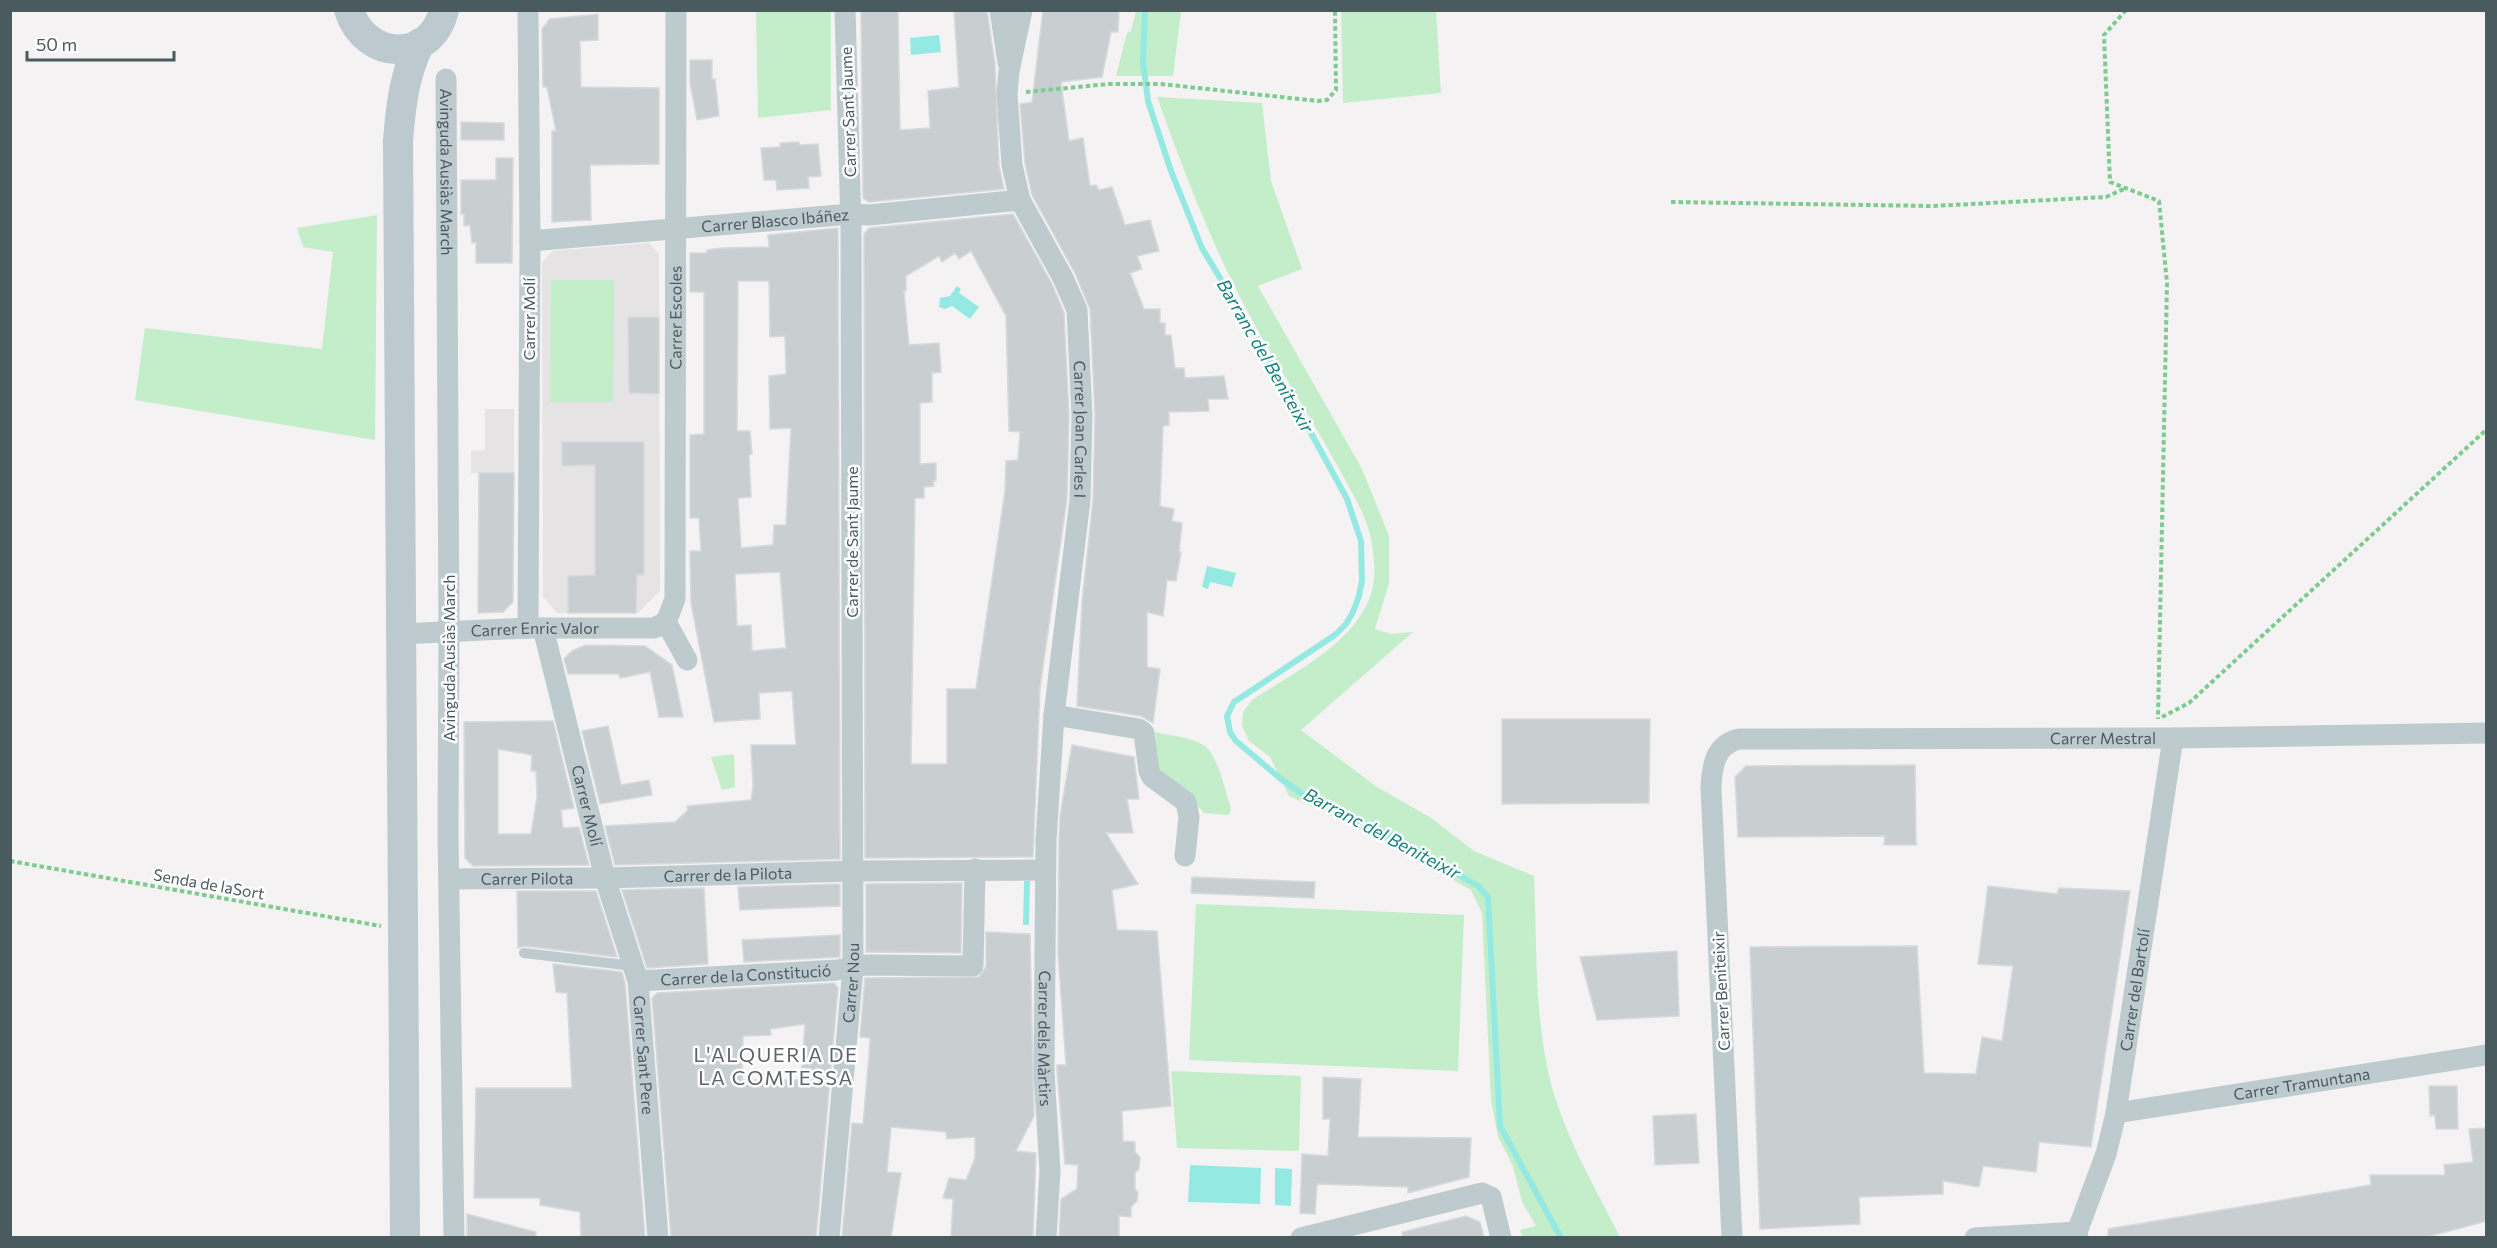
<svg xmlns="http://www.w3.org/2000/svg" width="2497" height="1248" font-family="Commissioner,sans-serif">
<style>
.education{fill:#e5e3e4}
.green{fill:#c4eec9}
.water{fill:#94e9e3}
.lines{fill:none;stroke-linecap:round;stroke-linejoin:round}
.stream{stroke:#94e9e3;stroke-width:6}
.building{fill:#c9cfd1;stroke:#d6dadd;stroke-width:1.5;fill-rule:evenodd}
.path{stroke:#7dcb90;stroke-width:4;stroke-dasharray:4.5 3;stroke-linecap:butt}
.lane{stroke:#becbce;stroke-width:10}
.street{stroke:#becbce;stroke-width:21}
.secondary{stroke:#bccacf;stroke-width:30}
.labels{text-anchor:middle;stroke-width:5;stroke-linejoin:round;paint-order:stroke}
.street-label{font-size:16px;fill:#4a5b5f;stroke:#fff}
.water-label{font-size:18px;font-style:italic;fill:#13837c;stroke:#fff}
.quarter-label{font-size:20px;letter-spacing:1.5px;fill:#5f6467;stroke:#fff}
</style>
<rect width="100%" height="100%" fill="#f4f2f3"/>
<!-- education -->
<g class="education">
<polygon points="649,243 659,254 660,591 638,613 557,613 543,597 542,263 552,251"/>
<polygon points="485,409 514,409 514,473 471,473 471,451 485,450"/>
</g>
<!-- green -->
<g class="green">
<polygon points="756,11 831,11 831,110 758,118"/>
<polygon points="1136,11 1181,11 1173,76 1116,76 1127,33 1131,31"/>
<polygon points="1341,11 1436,11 1441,93 1343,103"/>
<path d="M 1157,97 L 1262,103 L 1271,181 L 1302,269 L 1258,286 L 1362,469 L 1389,536 L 1389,583 L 1375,629 L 1391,634 L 1413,632 L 1301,730 L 1377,787 L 1431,818 L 1474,851 L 1534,876 C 1537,941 1534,1011 1549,1075 C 1562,1132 1594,1185 1620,1237 L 1522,1237 L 1520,1230 L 1536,1226 L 1522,1202 L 1513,1166 L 1498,1137 L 1491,1100 L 1482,913 L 1471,890 L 1376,836 L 1289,796 L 1270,757 L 1249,741 L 1242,726 L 1243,712 L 1252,700 C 1293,673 1352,645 1370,597 C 1377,581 1374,555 1371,539 C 1366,513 1349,488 1337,465 C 1303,403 1263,345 1233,283 C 1203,222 1180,161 1157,97 Z"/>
<polygon points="377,215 375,440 135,400 145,328 322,349 333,252 303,247 297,228"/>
<polygon points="551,280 614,280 613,402 550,402"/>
<path d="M 1155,732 C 1170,736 1194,737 1206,747 C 1218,757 1226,793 1231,809 L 1229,815 L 1204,813 L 1189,796 L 1157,773 Z"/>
<polygon points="734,754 735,787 722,790 711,757"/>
<polygon points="1196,904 1464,915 1458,1071 1189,1060"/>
<polygon points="1171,1071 1301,1076 1299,1151 1177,1148"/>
</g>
<!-- water -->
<g class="water">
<polygon points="939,35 941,52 911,55 910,38"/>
<polygon points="957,286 961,289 959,293 979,307 970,319 952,306 945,309 939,307 940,298 950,296"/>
<polygon points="1207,566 1236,573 1232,587 1210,582 1208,589 1202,587"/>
<polygon points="1024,881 1030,881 1029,925 1023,925"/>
<polygon points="1190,1165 1261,1168 1260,1204 1188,1202"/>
<polygon points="1275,1168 1292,1169 1291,1206 1275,1205"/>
</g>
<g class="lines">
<!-- stream -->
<polyline class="stream" points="1145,10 1143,62 1148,101 1171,171 1202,248 1292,398 1347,499 1361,541 1362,581 1359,596 1353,612 1346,624 1335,635 1234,702 1227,716 1230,732 1236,741 1281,779 1305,796 1397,838 1478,886 1488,897 1500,1126 1561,1238"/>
</g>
<!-- building -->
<g class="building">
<polygon points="861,10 898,10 900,130 930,128 928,91 959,87 954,10 987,10 995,64 999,166 1004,189 869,202 863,198"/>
<polygon points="1043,10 1119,10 1118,32 1111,32 1102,77 1061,82 1069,141 1083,138 1090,186 1096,185 1099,190 1112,187 1125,225 1150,220 1159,251 1137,256 1142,269 1130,273 1144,309 1160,309 1160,323 1165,323 1165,335 1171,335 1175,368 1184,368 1185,378 1224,376 1228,399 1208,399 1209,411 1169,412 1169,425 1163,426 1160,506 1174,509 1172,521 1182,523 1179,552 1181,552 1176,581 1167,580 1163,616 1147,612 1147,667 1160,669 1153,723 1141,716 1077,706 1082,602 1093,500 1095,415 1090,309 1075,273 1032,195 1025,163 1020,104 1032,102"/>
<polygon points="598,14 598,40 580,41 581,87 659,88 659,164 590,165 591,220 552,222 552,131 556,131 547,87 543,87 542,29 550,19"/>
<polygon points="690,60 712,60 712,79 715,79 719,116 697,120 690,83"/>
<polygon points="461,122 504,123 504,140 461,140"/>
<polygon points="799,142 799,145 818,144 821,176 808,177 809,188 777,190 776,180 764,180 761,148 780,147 780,143"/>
<polygon points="496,158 513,158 512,263 476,263 476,242 472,243 470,225 464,226 464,214 461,214 461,180 496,180"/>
<path d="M 1013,214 L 1052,284 L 1064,313 L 1069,416 L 1067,499 L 1040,688 L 1033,857 L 865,858 L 864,234 L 869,228 ZM 971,251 L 1006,316 L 1009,431 L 1020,432 L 1018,460 L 1006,461 L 1005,491 L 976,689 L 947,689 L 947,764 L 911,764 L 915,498 L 924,498 L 924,487 L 934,486 L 933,481 L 936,481 L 936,463 L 920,464 L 920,403 L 932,402 L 932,373 L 941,372 L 939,343 L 909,345 L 904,291 L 906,291 L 906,276 L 939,256 L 942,262 L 955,253 L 959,259 Z"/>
<path d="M 838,228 L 840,859 L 615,865 L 605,826 L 675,822 L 688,810 L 687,806 L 751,800 L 753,787 L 751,745 L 796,745 L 792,691 L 759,693 L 760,719 L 714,722 L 691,603 L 690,551 L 701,551 L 699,518 L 690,518 L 690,435 L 704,434 L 704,292 L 690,292 L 690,253 L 706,253 L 707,250 L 722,248 L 769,247 L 768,235 ZM 738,281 L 769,281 L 770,337 L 785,336 L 786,374 L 769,376 L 770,429 L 791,428 L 786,525 L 774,525 L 773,545 L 741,548 L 738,498 L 751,497 L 749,455 L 752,454 L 750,431 L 737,431 ZM 780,572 L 786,648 L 752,651 L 751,625 L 737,626 L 735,574 Z"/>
<polygon points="628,317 659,317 659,394 629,393"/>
<polygon points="562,442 644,442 644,575 637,575 636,613 568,613 568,576 595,575 595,465 562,466"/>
<polygon points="479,473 514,473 513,602 503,612 478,613"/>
<polygon points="586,645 645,646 672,665 683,717 659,717 650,672 620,678 619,674 568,674 564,659 572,651"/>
<polygon points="1502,719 1650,719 1649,803 1502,804"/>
<path d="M 553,721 L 574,808 L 561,810 L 563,828 L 579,827 L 589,865 L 473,866 L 465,858 L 464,722 ZM 498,749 L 532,755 L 531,771 L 536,771 L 537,797 L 531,834 L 498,834 Z"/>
<polygon points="608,726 621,785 649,780 652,795 600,804 582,731"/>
<polygon points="1072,745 1134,757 1139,799 1127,799 1133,833 1106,833 1138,884 1112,890 1117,930 1157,931 1171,1106 1122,1111 1123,1141 1135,1142 1135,1152 1140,1157 1139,1169 1135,1173 1135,1189 1138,1192 1137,1201 1131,1207 1131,1217 1119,1216 1119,1238 1059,1238 1061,1199 1077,1189 1078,1165 1065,1164 1057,1072 1057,1065 1066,1065 1058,953 1059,840 1060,816"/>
<polygon points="1915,765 1916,845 1884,845 1885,836 1738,837 1735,777 1746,766"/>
<polygon points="1192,877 1315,882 1314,898 1191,893"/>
<polygon points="962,883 961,953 866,952 866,884"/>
<polygon points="840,884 840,906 740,910 738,887"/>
<polygon points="1988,886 2057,894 2059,888 2130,891 2091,1147 2039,1142 2036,1172 1983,1166 1979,1187 1943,1181 1943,1194 1859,1197 1860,1224 1760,1229 1750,947 1917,946 1924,1073 1976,1074 1982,1037 2002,1041 2013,966 1978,964"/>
<polygon points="704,888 708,964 647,968 622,890"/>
<polygon points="517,891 596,891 617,957 525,946 518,948"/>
<polygon points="986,932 1030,934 1034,1116 1016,1151 1036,1153 1033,1238 951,1238 953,1199 943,1198 949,1178 966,1180 975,1158 975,1137 947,1139 946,1132 891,1127 887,1172 901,1173 891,1238 842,1238 852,1123 863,1124 869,1055 870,1038 860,1037 865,978 979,977 986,967"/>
<polygon points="840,935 840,957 744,962 742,940"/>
<polygon points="1677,951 1679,1016 1597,1020 1580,957"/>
<polygon points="553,964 622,972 625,983 645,1238 581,1238 580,1212 540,1205 540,1198 474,1198 476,1088 572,1088 567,993 556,992"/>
<path d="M 834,983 L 838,988 L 816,1238 L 671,1238 L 652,998 L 657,993 ZM 805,1024 L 801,1080 L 742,1080 L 743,1036 L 771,1035 L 770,1029 Z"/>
<polygon points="1323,1077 1361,1079 1358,1137 1471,1138 1469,1177 1408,1193 1408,1187 1317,1184 1315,1214 1300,1213 1302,1154 1328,1156 1330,1119 1323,1119"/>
<polygon points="2429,1086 2457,1086 2458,1129 2436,1129 2435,1115 2430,1116"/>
<polygon points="1696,1114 1699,1163 1655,1165 1653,1116"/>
<polygon points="2487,1128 2487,1221 2423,1238 2108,1238 2108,1229 2371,1185 2370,1175 2445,1175 2444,1165 2473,1162 2469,1129"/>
<polygon points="467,1214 536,1232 536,1238 467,1238"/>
<polygon points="1466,1216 1480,1222 1484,1238 1403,1238 1402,1232"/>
</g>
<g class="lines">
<!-- path -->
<g class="path">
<polyline points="2126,10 2104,35 2110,182 2159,201 2167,283 2158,719"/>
<polyline points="1026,92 1109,84 1161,84 1318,101 1327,100 1336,90 1335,10"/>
<polyline points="1671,202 1933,206 2106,197 2126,188"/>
<polyline points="2162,717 2189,703 2486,430"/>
<polyline points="10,861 381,926"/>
</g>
<!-- lane -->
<polyline class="lane" points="524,953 633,966"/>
<!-- street -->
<g class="street">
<polyline points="528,10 530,241 528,628"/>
<polyline points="1000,10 1008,63"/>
<path id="s1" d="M 1022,10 L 1009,71 L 1007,94 L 1012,165 L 1020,200 L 1063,278 L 1077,310 L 1082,416 L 1080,500 L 1054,715 L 1046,840 L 1044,1072 L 1050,1171 L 1046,1238"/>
<path id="s2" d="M 446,79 L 449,631 L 448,832 L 454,1238"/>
<path id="s3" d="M 530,241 L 851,214 L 869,215 L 1020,200"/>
<path id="s4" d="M 666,622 L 675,599 L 676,10"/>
<polyline points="666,622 687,660"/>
<path id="s5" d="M 543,628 L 605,878 L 638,981 L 658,1238"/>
<path id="s6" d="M 401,634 L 528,628 L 654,628 L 666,622"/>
<polyline points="1054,715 1139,729 1144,733 1149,771 1152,777 1186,802 1189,817 1185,856"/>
<path id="s7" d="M 449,879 L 605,878 L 853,871 L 1045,870"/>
<path id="s8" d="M 638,981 L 837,970 L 866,965 L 973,966 L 975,869"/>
<path id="s9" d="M 2116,1113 L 2486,1055"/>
<path id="s10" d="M 829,1238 L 853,968 L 851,226 L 845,10"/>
<polyline points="1301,1238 1482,1193 1491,1197 1501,1238"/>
<path id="s11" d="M 1732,1238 L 1711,788 C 1712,765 1715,745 1739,739 L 2173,738 L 2486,733"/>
<polyline points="1975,1238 2077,1232"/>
<path id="s12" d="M 2078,1238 L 2077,1232 L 2106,1154 L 2116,1113 L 2173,738"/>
</g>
<!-- secondary -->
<g class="secondary">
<path d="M 349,10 C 365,61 431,64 444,10"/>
<path d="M 405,1238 L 398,140 C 401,106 404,74 420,43"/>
</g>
</g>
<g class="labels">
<!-- street labels -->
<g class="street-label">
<text transform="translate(848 112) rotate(-92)" y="6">Carrer Sant Jaume</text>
<text dy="6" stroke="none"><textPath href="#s2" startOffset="93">Avinguda Ausiàs March</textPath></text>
<text dy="6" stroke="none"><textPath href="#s3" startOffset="246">Carrer Blasco Ibáñez</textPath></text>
<text dy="6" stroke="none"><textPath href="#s4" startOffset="306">Carrer Escoles</textPath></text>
<text transform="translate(529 319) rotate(-90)" y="6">Carrer Molí</text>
<text dy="6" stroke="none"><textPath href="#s1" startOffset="436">Carrer Joan Carles I</textPath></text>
<text transform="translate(852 542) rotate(-90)" y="6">Carrer de Sant Jaume</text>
<text dy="6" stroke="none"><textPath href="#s6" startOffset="134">Carrer Enric Valor</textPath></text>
<text transform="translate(449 658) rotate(-90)" y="6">Avinguda Ausiàs March</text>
<text dy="6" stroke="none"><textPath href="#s11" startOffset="876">Carrer Mestral</textPath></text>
<text dy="6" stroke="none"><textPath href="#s5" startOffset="183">Carrer Molí</textPath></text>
<text dy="6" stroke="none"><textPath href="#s7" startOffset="279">Carrer de la Pilota</textPath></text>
<text dy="6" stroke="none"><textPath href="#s7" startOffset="78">Carrer Pilota</textPath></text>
<text transform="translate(209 884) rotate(10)" y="6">Senda de laSort</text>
<text dy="6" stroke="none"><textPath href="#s8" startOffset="108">Carrer de la Constitució</textPath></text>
<text dy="6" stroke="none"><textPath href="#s10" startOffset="256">Carrer Nou</textPath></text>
<text dy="6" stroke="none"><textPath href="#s12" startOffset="256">Carrer del Bartolí</textPath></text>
<text transform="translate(1721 991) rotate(-93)" y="6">Carrer Beniteixir</text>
<text dy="6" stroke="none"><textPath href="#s1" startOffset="1047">Carrer dels Màrtirs</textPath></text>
<text dy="6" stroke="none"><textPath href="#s5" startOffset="440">Carrer Sant Pere</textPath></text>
<text dy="6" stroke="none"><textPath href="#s9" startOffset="188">Carrer Tramuntana</textPath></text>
</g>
<!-- water labels -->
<g class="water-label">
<text transform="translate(1265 356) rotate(60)" y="6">Barranc del Beniteixir</text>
<text transform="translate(1382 834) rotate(28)" y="6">Barranc del Beniteixir</text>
</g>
<!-- quarter labels -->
<g class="quarter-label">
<text x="776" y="1062">L'ALQUERIA DE<tspan x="776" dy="23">LA COMTESSA</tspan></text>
</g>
</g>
<!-- border -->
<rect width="2497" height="1248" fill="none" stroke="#4a5b5f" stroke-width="24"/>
<!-- scale -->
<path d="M27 51v9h147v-9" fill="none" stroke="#4a5b5f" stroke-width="3"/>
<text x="36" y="51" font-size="18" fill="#4a5b5f" stroke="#ffffff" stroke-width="4.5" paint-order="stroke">50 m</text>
</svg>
